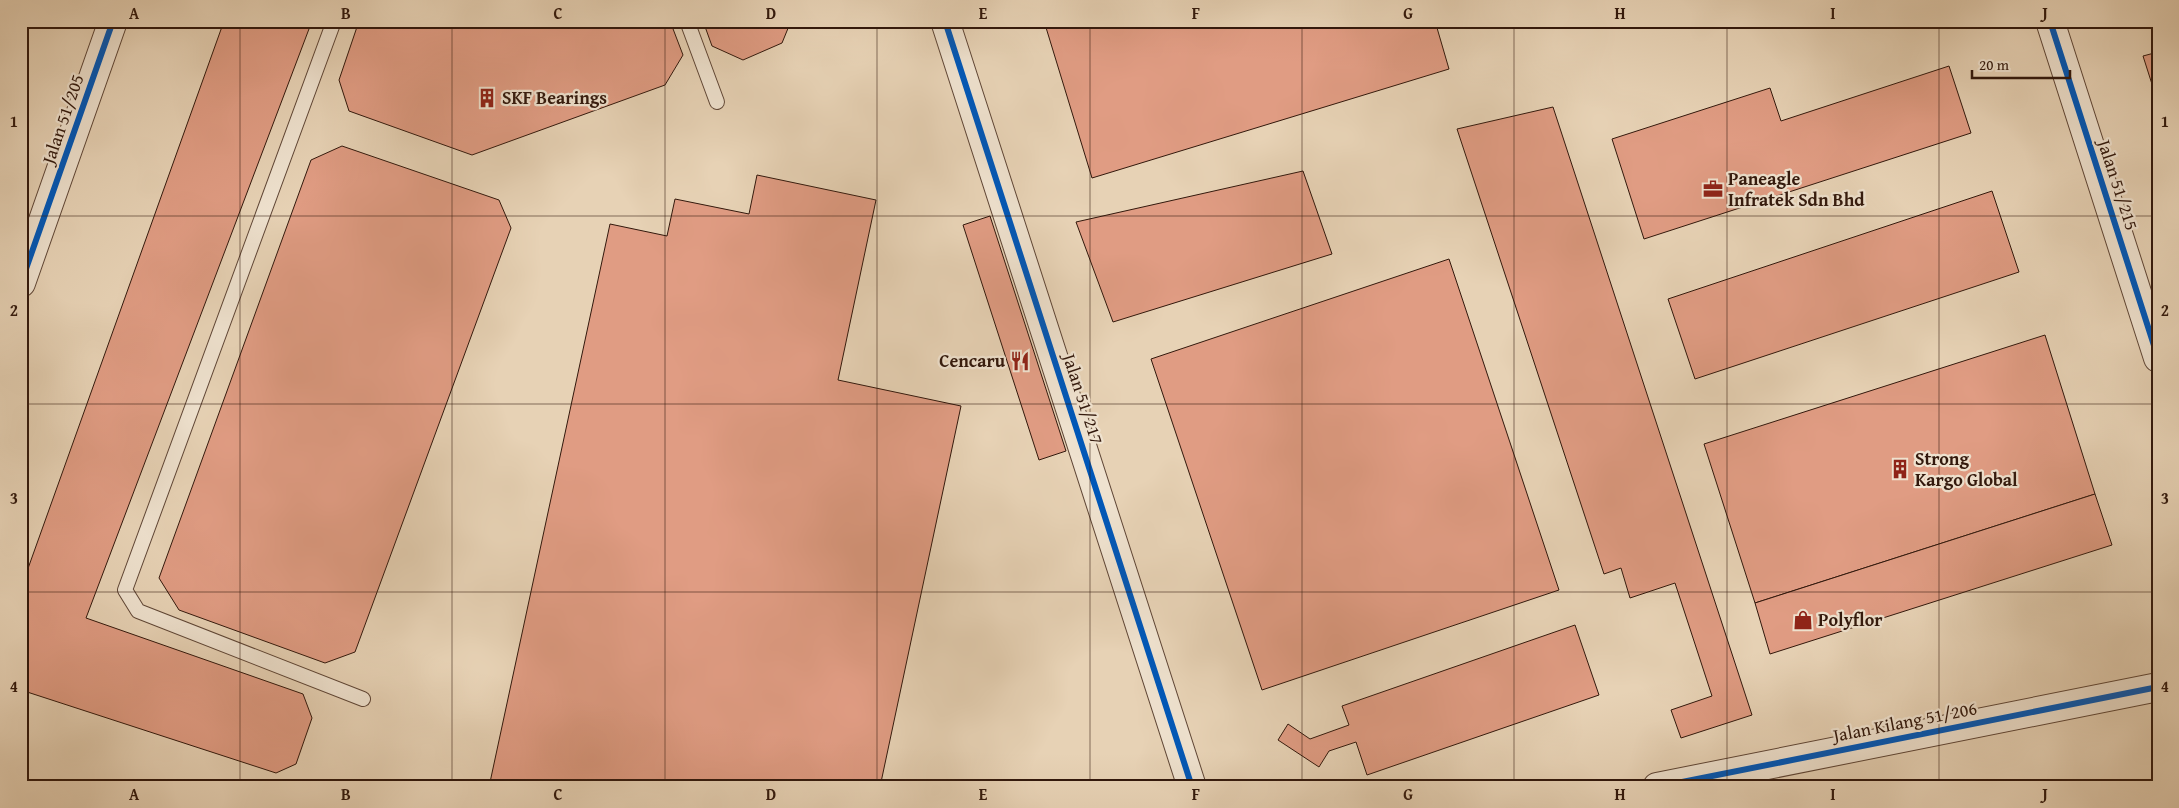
<svg xmlns="http://www.w3.org/2000/svg" width="2179" height="808" font-family="'Gentium Book Plus',serif">
<style>
.building{fill:#e09c83;stroke:#32180c}
.lines{fill:none;stroke-linecap:round;stroke-linejoin:round}
.service-casing{stroke:#5f4636;stroke-width:16}
.minor-casing{stroke:#5f4636;stroke-width:30}
.service{stroke:#efe2cf;stroke-width:14}
.minor{stroke:#efe2cf;stroke-width:28}
.cycleway-casing{stroke:#efe2cf;stroke-width:9}
.cycleway{stroke:#0057b8;stroke-width:6}
.grid{fill:none;stroke:#32180c;stroke-width:1;stroke-opacity:0.55}
.labels{text-anchor:middle;stroke-width:4.5;stroke-linejoin:round;paint-order:stroke}
.poi-label{font-size:18px;font-weight:bold;fill:#32180c;stroke:#efe2cf;text-anchor:start}
.street-label{font-size:18px;fill:#32180c;stroke:#efe2cf}
.neatline{fill:none;stroke:#32180c;stroke-width:2}
.grid-label{font-size:16px;text-anchor:middle;font-weight:bold;fill:#32180c}
</style>
<rect width="100%" height="100%" fill="#e7d2b5"/>
<filter id="stains"><feTurbulence type="fractalNoise" baseFrequency=".004" numOctaves="4"/><feColorMatrix values="0 0 0 0 .2 0 0 0 0 .09 0 0 0 0 .02 0 0 0 .5 -.17"/></filter>
<radialGradient id="worn" r=".72"><stop offset=".6" stop-color="#630" stop-opacity="0"/><stop offset="1" stop-color="#630" stop-opacity=".3"/></radialGradient>
<!-- building -->
<g class="building">
<polygon points="224,21 312,21 86,618 303,694 312,718 296,764 276,773 21,690 21,588"/>
<polygon points="359,21 670,21 683,55 665,85 472,155 349,111 339,80"/>
<polygon points="703,21 791,21 782,43 743,60 712,46"/>
<polygon points="1044,21 1435,21 1449,69 1092,178"/>
<polygon points="1583,21 1606,21 1585,28"/>
<polygon points="2158,52 2158,103 2143,56"/>
<polygon points="1949,66 1971,133 1644,239 1612,139 1770,88 1781,121"/>
<polygon points="1553,107 1752,715 1681,738 1671,710 1712,696 1675,583 1630,598 1621,568 1604,574 1457,129"/>
<polygon points="342,146 499,200 511,228 355,652 325,663 179,610 159,578 311,160"/>
<polygon points="1303,171 1332,254 1113,322 1076,222"/>
<polygon points="757,175 876,200 838,380 961,406 880,787 489,787 610,224 667,236 675,199 749,214"/>
<polygon points="1992,191 2019,272 1695,379 1668,299"/>
<polygon points="990,216 1066,451 1039,460 963,225"/>
<polygon points="1449,259 1559,590 1262,690 1151,359"/>
<polygon points="2045,335 2095,494 1755,603 1704,444"/>
<polygon points="2095,494 2112,545 1770,654 1755,603"/>
<polygon points="1575,625 1599,695 1367,775 1356,742 1329,751 1319,767 1278,740 1288,724 1310,739 1349,725 1342,706"/>
</g>
<g class="lines">
<defs>
<g id="service">
<polyline points="334,21 125,590 138,611 363,699"/>
<polyline points="687,21 717,102"/>
</g>
<g id="minor">
<polyline points="945,21 1192,787"/>
<polyline points="2050,21 2158,358"/>
<polyline points="21,283 113,21"/>
<polyline points="1657,787 2158,687"/>
</g>
</defs>
<!-- service casing -->
<use href="#service" class="service-casing"/>
<!-- minor casing -->
<use href="#minor" class="minor-casing"/>
<!-- service -->
<use href="#service" class="service"/>
<!-- minor -->
<use href="#minor" class="minor"/>
<defs>
<g id="cycleway">
<polyline points="945,21 1192,787"/>
<polyline points="2050,21 2158,358"/>
<polyline points="21,283 113,21"/>
<polyline points="1657,787 2158,687"/>
</g>
</defs>
<!-- cycleway casing -->
<use href="#cycleway" class="cycleway-casing"/>
<!-- cycleway -->
<use href="#cycleway" class="cycleway"/>
</g>
<!-- grid -->
<path class="grid" d="M 240,21 L 240,787M 452,21 L 452,787M 665,21 L 665,787M 877,21 L 877,787M 1090,21 L 1090,787M 1302,21 L 1302,787M 1514,21 L 1514,787M 1727,21 L 1727,787M 1939,21 L 1939,787M 21,216 L 2158,216M 21,404 L 2158,404M 21,592 L 2158,592"/>
<!-- icons -->
<defs>
<symbol id="building-bare" viewBox="-9 -9 18 18"><path d="M-4-6H4V6H1V3H-1V6H-4ZM-2.5-4.3h1.7v1.8h-1.7ZM.8-4.3h1.7v1.8H.8ZM-2.5-1h1.7V.8h-1.7ZM.8-1h1.7V.8H.8Z" fill="#8f2418" stroke="#efe2cf" stroke-width="2.5" paint-order="stroke"/></symbol>
<symbol id="office-bare" viewBox="-9 -9 18 18"><path d="M-6-3h4V-5.5h4V-3h4V5H-6ZM-1-4.5V-3h2v-1.5ZM-6 0V1H6V0Z" fill="#8f2418" stroke="#efe2cf" stroke-width="2.5" paint-order="stroke"/></symbol>
<symbol id="restaurant-bare" viewBox="-9 -9 18 18"><path d="M-5-6h1v4h1v-4h1v4h1v-4h1v5L-1.5 .5V6h-2V.5L-5-1ZM5-6V6H3V1.5H1.5Q1.5-4 5-6Z" fill="#8f2418" stroke="#efe2cf" stroke-width="2.5" paint-order="stroke"/></symbol>
<symbol id="shop-bare" viewBox="-9 -9 18 18"><path d="M-5-2.5h2.3a2.7 3.5 0 0 1 5.4 0H5L5.5 6h-11ZM-1.5-2.5h3a1.5 2.3 0 0 0-3 0Z" fill="#8f2418" stroke="#efe2cf" stroke-width="2.5" paint-order="stroke"/></symbol>
</defs>
<g fill-rule="evenodd">
<use href="#building-bare" x="473" y="84" width="28" height="28"/>
<use href="#office-bare" x="1699" y="175" width="28" height="28"/>
<use href="#restaurant-bare" x="1006" y="347" width="28" height="28"/>
<use href="#building-bare" x="1886" y="455" width="28" height="28"/>
<use href="#shop-bare" x="1789" y="606" width="28" height="28"/>
</g>
<g class="labels">
<!-- poi labels -->
<g class="poi-label">
<text x="502" y="104">SKF Bearings</text>
<text x="1728" y="185">Paneagle<tspan x="1728" dy="21">Infratek Sdn Bhd</tspan></text>
<text x="1005" y="367" text-anchor="end">Cencaru</text>
<text x="1915" y="465">Strong<tspan x="1915" dy="21">Kargo Global</tspan></text>
<text x="1818" y="626">Polyflor</text>
</g>
<!-- street labels -->
<g class="street-label">
<text transform="translate(63 119) rotate(-71)" y="6">Jalan 51/205</text>
<text transform="translate(2118 185) rotate(72)" y="6">Jalan 51/215</text>
<text transform="translate(1083 399) rotate(72)" y="6">Jalan 51/217</text>
<text transform="translate(1905 722) rotate(-11)" y="6">Jalan Kilang 51/206</text>
</g>
</g>
<!-- margin -->
<rect width="2179" height="808" fill="none" stroke="#e7d2b5" stroke-width="55"/>
<!-- scale -->
<path d="M1972 70v8h98v-8" fill="none" stroke="#32180c" stroke-width="2.5"/>
<text x="1979" y="70" font-size="15" fill="#32180c" stroke="#efe2cf" stroke-width="4" paint-order="stroke">20 m</text>
<rect x="28" y="28" width="2124" height="752" class="neatline"/>
<g class="grid-label">
<text x="134" y="19">A</text>
<text x="346" y="19">B</text>
<text x="558" y="19">C</text>
<text x="771" y="19">D</text>
<text x="983" y="19">E</text>
<text x="1196" y="19">F</text>
<text x="1408" y="19">G</text>
<text x="1620" y="19">H</text>
<text x="1833" y="19">I</text>
<text x="2045" y="19">J</text>
<text x="14" y="127">1</text>
<text x="2165" y="127">1</text>
<text x="14" y="316">2</text>
<text x="2165" y="316">2</text>
<text x="14" y="504">3</text>
<text x="2165" y="504">3</text>
<text x="14" y="692">4</text>
<text x="2165" y="692">4</text>
<text x="134" y="800">A</text>
<text x="346" y="800">B</text>
<text x="558" y="800">C</text>
<text x="771" y="800">D</text>
<text x="983" y="800">E</text>
<text x="1196" y="800">F</text>
<text x="1408" y="800">G</text>
<text x="1620" y="800">H</text>
<text x="1833" y="800">I</text>
<text x="2045" y="800">J</text>
</g>
<rect width="100%" height="100%" filter="url(#stains)"/>
<rect width="100%" height="100%" fill="url(#worn)"/>
</svg>
